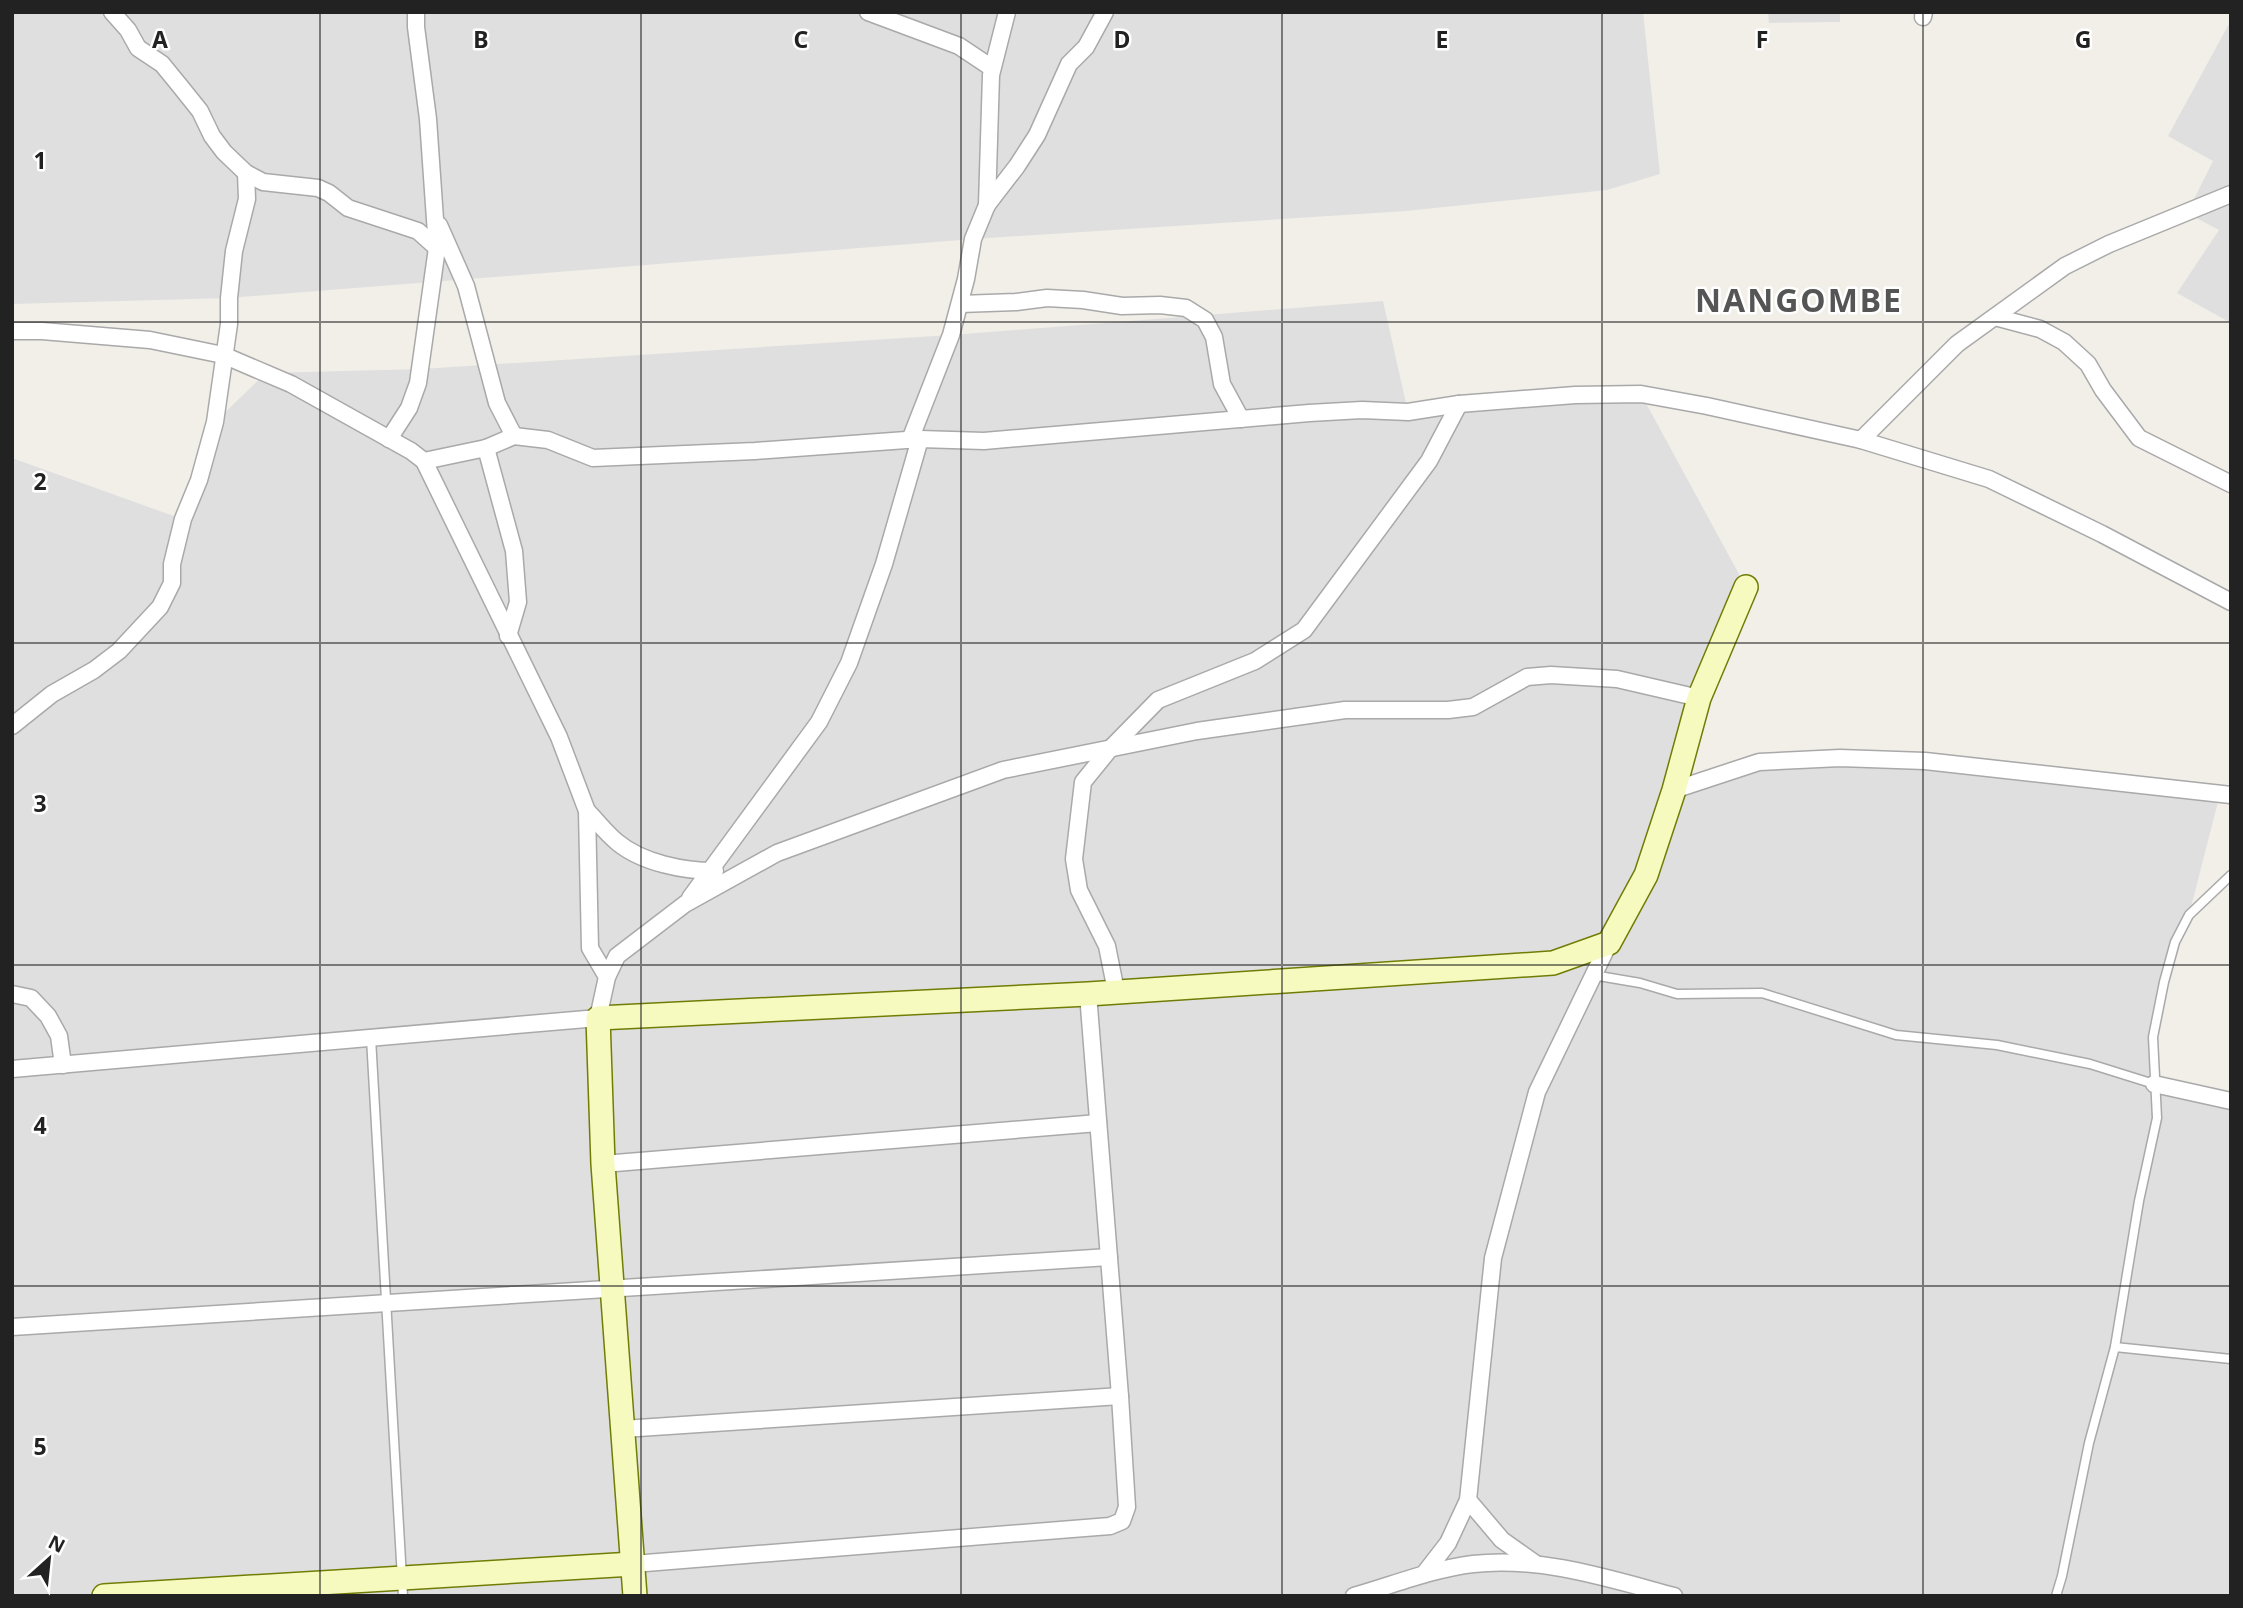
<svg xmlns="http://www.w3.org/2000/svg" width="2243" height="1608" font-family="'Noto Sans',sans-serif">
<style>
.residential{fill:#e0dfdf}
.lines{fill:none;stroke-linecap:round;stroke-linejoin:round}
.lane-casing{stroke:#a9a9a9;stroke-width:11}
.street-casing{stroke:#a9a9a9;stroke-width:19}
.secondary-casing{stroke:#707d05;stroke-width:26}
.lane{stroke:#fff;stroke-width:8}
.street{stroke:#fff;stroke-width:16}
.secondary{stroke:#f7fabf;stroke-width:23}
.grid{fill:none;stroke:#222;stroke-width:2;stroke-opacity:0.55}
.labels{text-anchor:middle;stroke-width:5;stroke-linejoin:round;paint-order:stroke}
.district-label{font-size:32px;font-weight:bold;letter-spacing:2px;fill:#555;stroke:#fff}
.grid-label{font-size:23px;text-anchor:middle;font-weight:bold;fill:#222;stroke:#fff;stroke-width:5;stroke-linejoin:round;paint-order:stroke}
</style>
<rect width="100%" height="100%" fill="#f2efe9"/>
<!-- residential -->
<g class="residential">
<polygon points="12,12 1643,12 1660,174 1607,190 1406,211 973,239 229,298 12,304"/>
<polygon points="1768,12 1840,12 1840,22 1769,23"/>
<polygon points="2230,22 2231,23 2231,323 2177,293 2219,230 2187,213 2213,161 2168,136"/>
<polygon points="1383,301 1408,412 1641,394 1746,587 1675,790 1759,762 1840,758 2220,794 2189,915 2175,942 2153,1037 2154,1084 2231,1101 2231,1596 12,1596 12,458 182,519 215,422 266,373 421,369 951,335"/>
</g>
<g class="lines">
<defs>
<g id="lane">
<polyline points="1593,975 1640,983 1677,994 1762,993 1896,1035 1997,1045 2090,1064 2154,1084"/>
<polyline points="371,1038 403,1596"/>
<polyline points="2115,1347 2231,1359"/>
<polyline points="2056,1596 2062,1576 2089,1443 2115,1347 2139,1201 2157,1118 2153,1037 2164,982 2175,942 2189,915 2231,875"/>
</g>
<g id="street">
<polyline points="112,12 128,30 138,48 162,64 180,86 200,111 212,136 224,152 246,173 263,182 318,188 329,193 348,208 418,231 437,248"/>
<polyline points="868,12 959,46 992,68"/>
<polyline points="1923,17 1924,12"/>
<polyline points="987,205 1017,166 1037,135 1069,64 1086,47 1105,12"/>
<polyline points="439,225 466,286 497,403 514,436"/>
<polyline points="960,304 1016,302 1047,298 1083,300 1122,306 1160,305 1186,308 1205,320 1214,337 1222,384 1241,419"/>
<polyline points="1995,317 2040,329 2064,342 2088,364 2103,390 2139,438 2231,484"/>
<polyline points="12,331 42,331 150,340 223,355 291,384 411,451 424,461 486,448 514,436 548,440 593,458 755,451 920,439 984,441 1309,413 1362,410 1408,412 1459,404 1575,395 1641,394 1707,406 1861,440 1989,479 2102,534 2231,602"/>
<polyline points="389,439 409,408 418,383 437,248 428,119 416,27 416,12"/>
<polyline points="910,440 951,335 966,279 973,239 987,205 991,75 1007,12"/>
<polyline points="1861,440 1957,344 2065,266 2109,244 2231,194"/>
<polyline points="486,448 514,551 518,602 508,636"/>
<polyline points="424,461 559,737 587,811 590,948 607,977"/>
<polyline points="12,726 52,694 94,670 119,651 160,607 172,583 172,564 183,519 199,480 215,422 229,324 229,298 234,251 247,199 246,173"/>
<polyline points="1674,790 1759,762 1840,758 1925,761 2231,795"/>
<path d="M 587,811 C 597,821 606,833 617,842 C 642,863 684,871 715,871"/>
<polyline points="690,898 819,722 849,663 884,564 920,439"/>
<polyline points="1116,991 1107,946 1079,890 1074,859 1083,782 1109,750 1158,700 1255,661 1304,630 1429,461 1459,404"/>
<polyline points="12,994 31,998 48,1016 59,1036 63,1065"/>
<polyline points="12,1069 598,1018 607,977 617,956 685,904 777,853 1003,770 1197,731 1345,710 1448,710 1473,707 1527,677 1551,675 1617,679 1699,698"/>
<polyline points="2154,1084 2231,1101"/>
<polyline points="603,1164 1098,1123"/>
<polyline points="12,1327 1109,1257"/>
<polyline points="623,1429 1120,1396"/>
<polyline points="1468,1500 1502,1540 1536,1564"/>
<polyline points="633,1564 1110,1526 1122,1521 1127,1507 1120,1396 1088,994"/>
<polyline points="1424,1574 1448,1543 1468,1500 1493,1258 1537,1092 1609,943"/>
<path d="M 1354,1596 C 1393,1585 1432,1569 1473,1564 C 1540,1556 1610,1579 1674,1596"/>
</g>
<g id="secondary">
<polyline points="104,1596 633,1564"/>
<polyline points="635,1596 603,1164 598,1018 1088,994 1553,963 1609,943 1646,875 1674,790 1699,698 1746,587"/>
</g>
</defs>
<!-- lane casing -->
<use href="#lane" class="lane-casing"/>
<!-- street casing -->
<use href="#street" class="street-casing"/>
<!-- secondary casing -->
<use href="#secondary" class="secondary-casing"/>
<!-- lane -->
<use href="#lane" class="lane"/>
<!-- street -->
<use href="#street" class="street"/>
<!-- secondary -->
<use href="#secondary" class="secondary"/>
</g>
<!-- grid -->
<path class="grid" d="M 320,12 L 320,1596M 641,12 L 641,1596M 961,12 L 961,1596M 1282,12 L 1282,1596M 1602,12 L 1602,1596M 1923,12 L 1923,1596M 12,322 L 2231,322M 12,643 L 2231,643M 12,965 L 2231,965M 12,1286 L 2231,1286"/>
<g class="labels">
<!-- district labels -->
<g class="district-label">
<text x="1799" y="312">NANGOMBE</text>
</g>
</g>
<g class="grid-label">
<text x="160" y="48">A</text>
<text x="481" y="48">B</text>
<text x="801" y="48">C</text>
<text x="1122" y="48">D</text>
<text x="1442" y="48">E</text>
<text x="1762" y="48">F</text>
<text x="2083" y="48">G</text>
<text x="40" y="169">1</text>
<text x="40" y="490">2</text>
<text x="40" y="812">3</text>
<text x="40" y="1134">4</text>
<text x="40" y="1455">5</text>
</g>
<!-- border -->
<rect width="2243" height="1608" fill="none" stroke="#222222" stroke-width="28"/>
<!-- north arrow -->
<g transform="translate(49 1559) rotate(27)" stroke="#ffffff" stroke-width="5" paint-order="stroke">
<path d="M0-5L12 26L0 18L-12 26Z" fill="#222222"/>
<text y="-10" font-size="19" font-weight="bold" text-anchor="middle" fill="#222222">N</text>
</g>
</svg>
